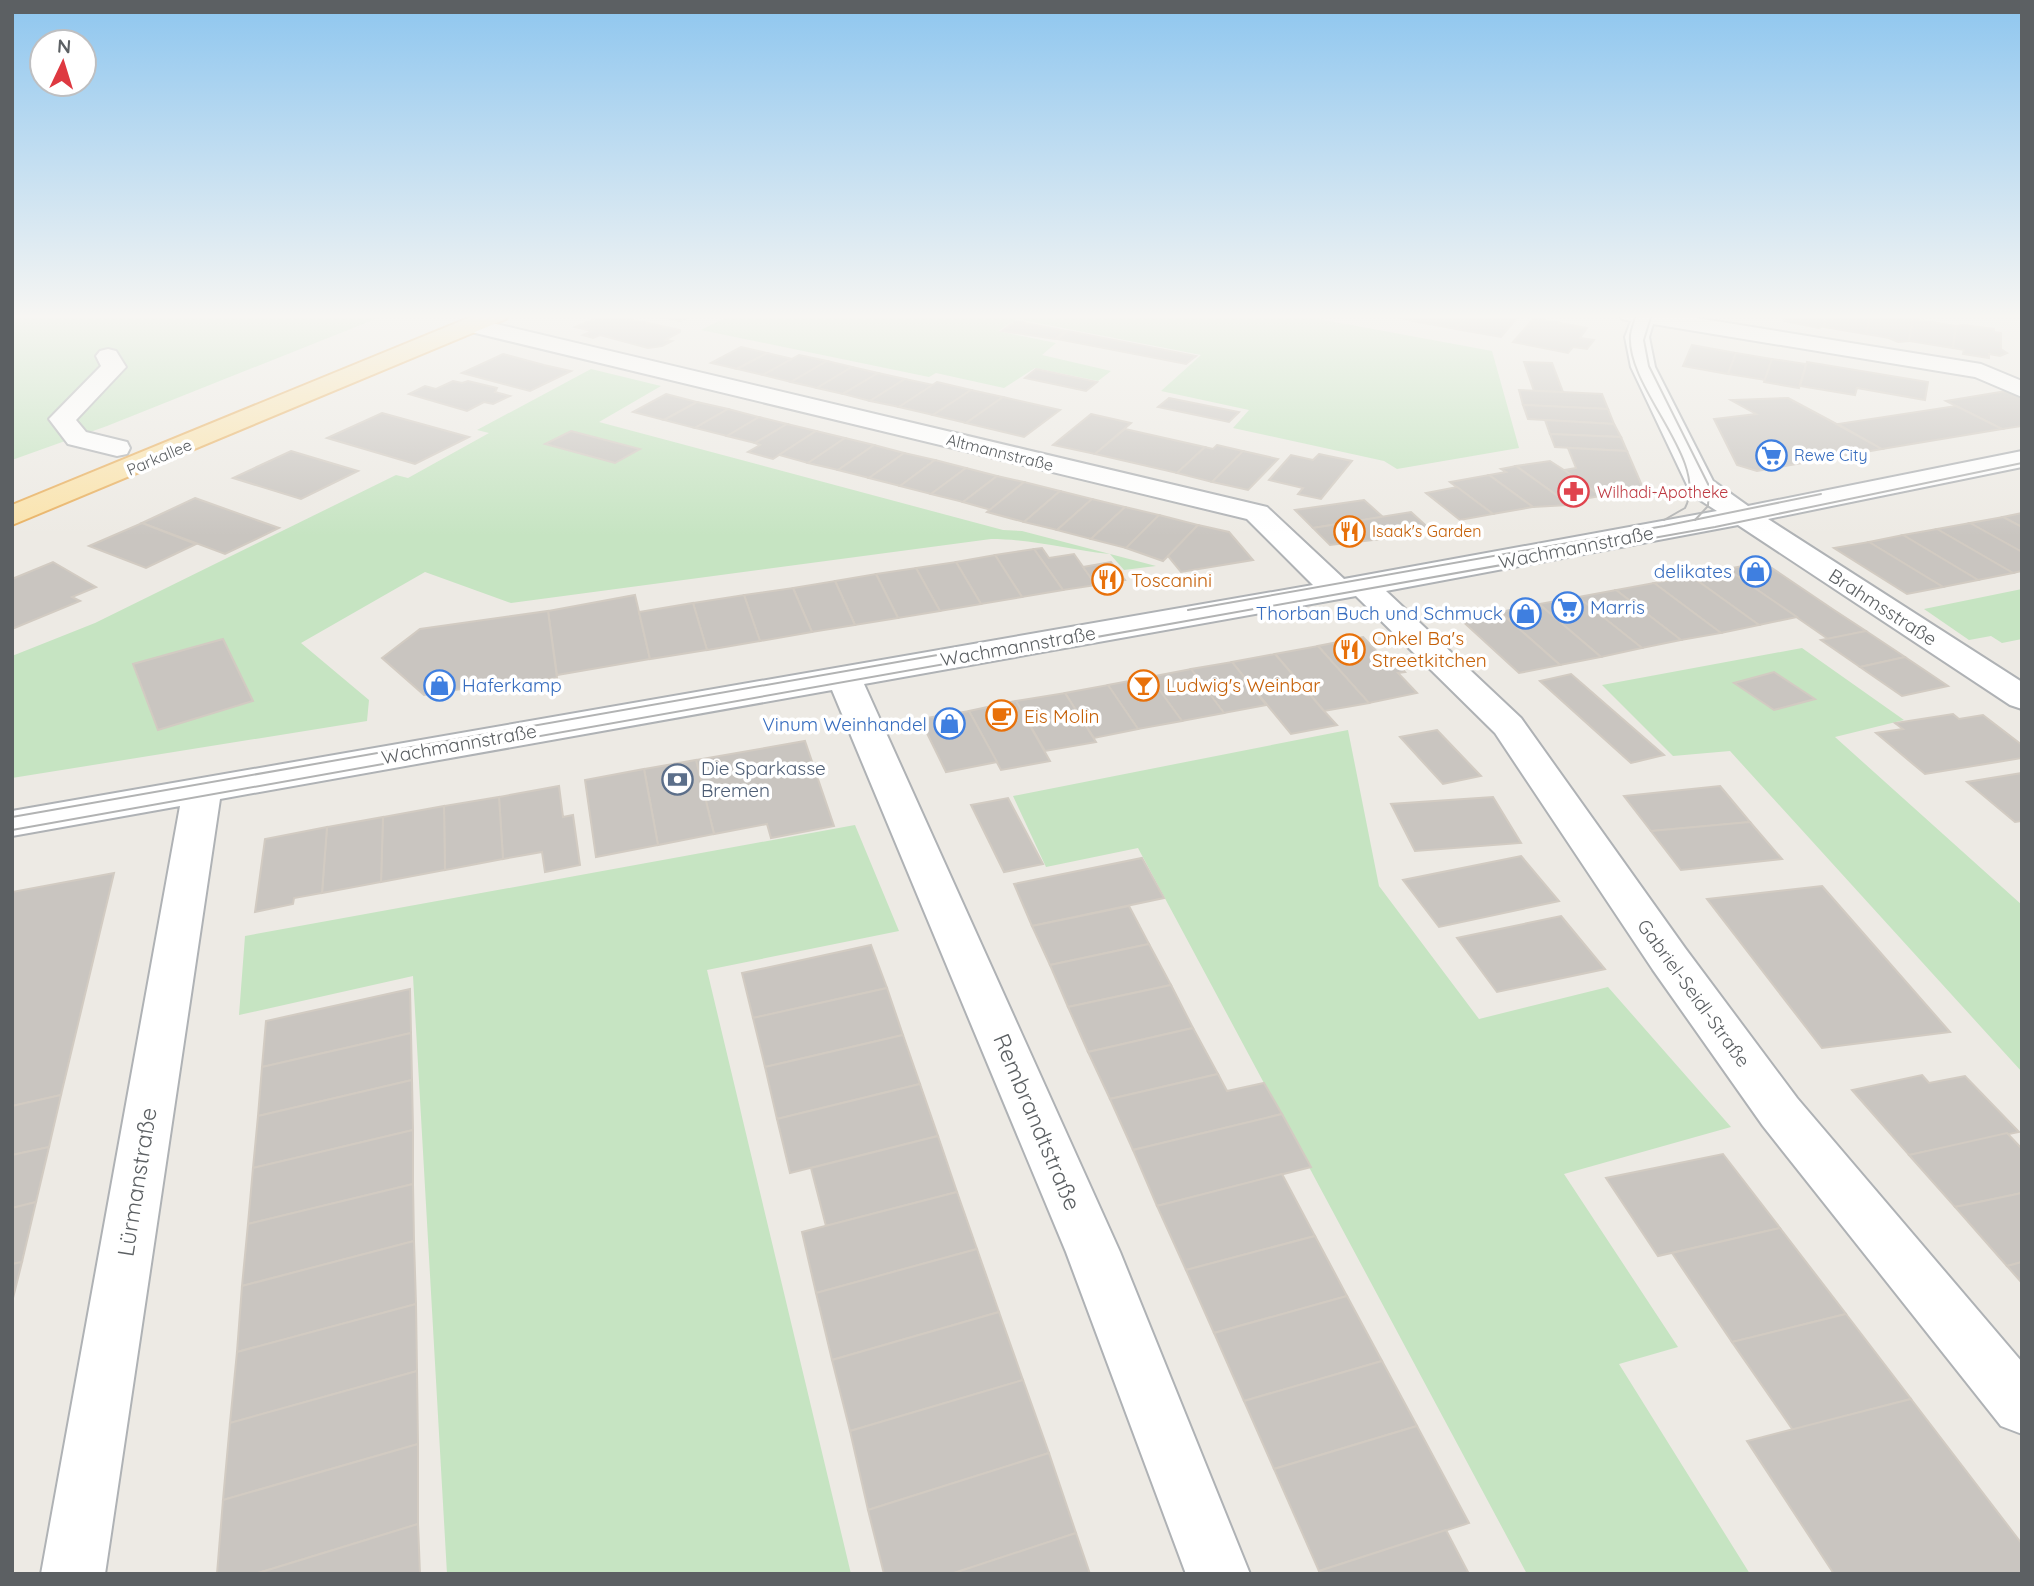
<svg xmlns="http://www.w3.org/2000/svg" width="2034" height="1586" font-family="Quicksand,sans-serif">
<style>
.green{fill:#c6e4c2}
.building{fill:#c9c5c0;stroke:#d2cbc2;stroke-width:2}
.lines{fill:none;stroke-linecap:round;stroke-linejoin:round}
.street-casing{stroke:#afb2b5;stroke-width:4}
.primary-casing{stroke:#e9b161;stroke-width:4}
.street{fill:#fff;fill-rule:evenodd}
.primary{fill:#fae3ac;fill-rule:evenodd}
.tram{stroke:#b2b3b3;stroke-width:2}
.labels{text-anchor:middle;stroke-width:7;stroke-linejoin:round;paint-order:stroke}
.far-street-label{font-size:16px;fill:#5c6063;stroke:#fff}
.far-shop-label{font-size:16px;fill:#366cbe;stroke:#fff;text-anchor:start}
.far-health-label{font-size:16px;fill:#be3a42;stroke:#fff;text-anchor:start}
.far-food-label{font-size:16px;fill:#c56008;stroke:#fff;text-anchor:start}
.street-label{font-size:19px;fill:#5c6063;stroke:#fff}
.shop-label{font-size:19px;fill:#366cbe;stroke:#fff;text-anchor:end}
.food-label{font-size:19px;fill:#c56008;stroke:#fff;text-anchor:start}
.service-label{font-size:19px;fill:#4e5e75;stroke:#fff;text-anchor:start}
.near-street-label{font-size:23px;fill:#5c6063;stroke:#fff}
</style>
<rect width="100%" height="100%" fill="#edeae4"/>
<!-- green -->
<g class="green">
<polygon points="12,314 388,314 107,426 12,460"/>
<polygon points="732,314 1292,314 1492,351 1519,448 1397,469 1384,461 1233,428 1249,410 1161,391 1201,355 1017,319 998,331 1056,343 1042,355 1111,371 1098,381 1035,368 1004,388 936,373 929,377 701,330"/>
<path d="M 591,369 L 661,386 L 599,422 L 1003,530 L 1022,531 L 1156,566 L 1124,570 L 1110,554 C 1070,550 1032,539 991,539 L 511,603 L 425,572 L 301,643 L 369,700 L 367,721 L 12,778 L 12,656 L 95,623 L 396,475 L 408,478 L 489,433 L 477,430 Z"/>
<polygon points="2022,589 2022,639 2002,643 1991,636 1969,640 1924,609"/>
<polygon points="1802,648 1904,720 1835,737 2022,905 2022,1072 1730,751 1673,756 1602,685"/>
<polygon points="1348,730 1379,886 1479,1019 1608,987 1731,1127 1564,1174 1678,1347 1619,1364 1750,1574 1527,1574 1138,848 1046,867 1013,796"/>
<polygon points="855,825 899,931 707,970 851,1574 447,1574 413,976 239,1015 245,936"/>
</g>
<!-- building -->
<g class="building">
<polygon points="606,314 680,330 680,332 665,340 672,341 662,346 648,348 600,335 593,338 583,335 592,331 575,327"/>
<polygon points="647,314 705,314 694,315 680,321"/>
<polygon points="1384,314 1420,314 1413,321"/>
<polygon points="1420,314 1470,314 1456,329 1413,321"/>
<polygon points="1470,314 1501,314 1518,317 1501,337 1456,329"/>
<polygon points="1786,314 1827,314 1823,326 1819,328 1784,321"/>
<polygon points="1827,314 1871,314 1866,334 1824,327"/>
<polygon points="1871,314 1913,319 1909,341 1898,342 1889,338 1866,334"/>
<polygon points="1534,318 1587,328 1580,338 1594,340 1587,349 1573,347 1568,353 1513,342"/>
<polygon points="1913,319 1956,326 1953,348 1909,341"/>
<polygon points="1016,321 1066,331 1055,339 1002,331"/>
<polygon points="1964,325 1994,329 1994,332 2001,333 2001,349 2007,353 2000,356 1989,354 1989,358 1963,354 1964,350 1953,348 1956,326"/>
<polygon points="1068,331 1196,356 1186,364 1057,339"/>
<polygon points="1692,345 1736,353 1728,374 1683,366"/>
<polygon points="741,347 767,353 737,369 711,363"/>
<polygon points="767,353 793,359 763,375 737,369"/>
<polygon points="1736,353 1772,359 1765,380 1728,374"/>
<polygon points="503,354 544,365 571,371 530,391 462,373"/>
<polygon points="799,355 827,361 791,382 763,375"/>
<polygon points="1772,359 1806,364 1799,388 1764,382"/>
<polygon points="827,361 852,367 817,388 791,382"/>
<polygon points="1524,362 1552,363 1563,392 1534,391"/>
<polygon points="1807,362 1928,382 1925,400 1857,388 1855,395 1800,386"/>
<polygon points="852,367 878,373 843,394 817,388"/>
<polygon points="1036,369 1097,382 1086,391 1025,378"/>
<polygon points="878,373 905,379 870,401 843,394"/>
<polygon points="905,379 933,385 899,407 870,401"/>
<polygon points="453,381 462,383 468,381 497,388 495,392 510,396 493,404 484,402 467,411 409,394 425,386 436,389"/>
<polygon points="937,382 971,390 933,415 899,407"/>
<polygon points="971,390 1003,397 966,423 933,415"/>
<polygon points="1519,390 1602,394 1608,409 1523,405"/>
<polygon points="2006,391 2022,398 2022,426 2002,429 1946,401"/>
<polygon points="666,394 697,402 664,420 633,412"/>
<polygon points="1003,397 1060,410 1024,437 966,423"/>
<polygon points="1169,398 1239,412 1229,422 1158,407"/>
<polygon points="1788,398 1831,421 1882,449 1757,471 1737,465 1714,419 1756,414 1731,400"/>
<polygon points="697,402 728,409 695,428 664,420"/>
<polygon points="1523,405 1608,409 1614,424 1528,419"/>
<polygon points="1956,406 2002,429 1882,449 1838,424"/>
<polygon points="728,409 759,417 727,436 695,428"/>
<polygon points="382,413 469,437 415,464 327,438"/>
<polygon points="1091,414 1131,423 1095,454 1053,445"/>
<polygon points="759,417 787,424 755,443 727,436"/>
<polygon points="1545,420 1614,424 1621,437 1550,434"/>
<polygon points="787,424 816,431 773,459 748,452 760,445 755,443"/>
<polygon points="1125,429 1196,445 1205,447 1177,473 1095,454"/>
<polygon points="571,431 640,449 615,463 545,444"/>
<polygon points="816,431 845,438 808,463 779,455"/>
<polygon points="1550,434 1621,437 1627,451 1555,447"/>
<polygon points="845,438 874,445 838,470 808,463"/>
<polygon points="874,445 904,453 869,478 838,470"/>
<polygon points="1217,445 1243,451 1212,482 1177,473 1205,447 1213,449"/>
<polygon points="1568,448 1627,451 1643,488 1601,496 1564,470 1576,468"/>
<polygon points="291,451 358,471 301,499 233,478"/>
<polygon points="1243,451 1278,459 1248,490 1212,482"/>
<polygon points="904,453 935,460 900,486 869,478"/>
<polygon points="1319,454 1352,461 1321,499 1298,494 1303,488 1269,480 1291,455 1313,460"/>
<polygon points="935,460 966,468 931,494 900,486"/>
<polygon points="1550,461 1564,470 1601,496 1566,502 1516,466"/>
<polygon points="1516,466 1566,502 1570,505 1533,507 1489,475 1506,472 1501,469"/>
<polygon points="966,468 997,476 963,502 931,494"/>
<polygon points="1489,475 1533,507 1493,514 1450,482"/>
<polygon points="997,476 1024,482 991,510 963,502"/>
<polygon points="1024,482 1060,491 1024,522 987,512"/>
<polygon points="1457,487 1493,514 1460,520 1426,493"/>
<polygon points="1060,491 1092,499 1057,530 1024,522"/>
<polygon points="195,498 279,528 225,554 142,523"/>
<polygon points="1092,499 1125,507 1091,539 1057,530"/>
<polygon points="1364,500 1383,517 1313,528 1295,510"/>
<polygon points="1125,507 1159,515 1126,548 1091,539"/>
<polygon points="1411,512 1434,533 1330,545 1313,528"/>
<polygon points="2022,513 2022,527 2003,517"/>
<polygon points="1159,515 1198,525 1163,561 1126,548"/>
<polygon points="2003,517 2022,527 2022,552 1970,523"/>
<polygon points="142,523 196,544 146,568 89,546"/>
<polygon points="1970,523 2022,552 2022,571 2013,573 1937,529"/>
<polygon points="1198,525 1229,532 1253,560 1181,572 1168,556"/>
<polygon points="1937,529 2013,573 1978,580 1903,535"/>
<polygon points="1903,535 1978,580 1943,587 1869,542"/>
<polygon points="1869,542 1943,587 1907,594 1834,548"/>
<polygon points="1042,548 1049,558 1074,554 1096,585 1063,590 1034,549"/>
<polygon points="1034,549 1063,590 1022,597 995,555"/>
<polygon points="995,555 1022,597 981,604 956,562"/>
<polygon points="53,562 96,587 72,597 80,601 12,629 12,579"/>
<polygon points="956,562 981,604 940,611 916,568"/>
<polygon points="1111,562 1125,580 1096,585 1083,567"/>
<polygon points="1763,562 1834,610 1866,631 1828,639 1727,569"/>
<polygon points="916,568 940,611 898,618 876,574"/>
<polygon points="1727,569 1797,617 1759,625 1691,576"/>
<polygon points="876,574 898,618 855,625 835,581"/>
<polygon points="1691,576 1759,625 1721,633 1654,583"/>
<polygon points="835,581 855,625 812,632 793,588"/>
<polygon points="1654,583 1721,633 1681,640 1616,590"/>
<polygon points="793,588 812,632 760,641 744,595"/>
<polygon points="1616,590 1681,640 1642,648 1578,597"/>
<polygon points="635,595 650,659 557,675 548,611"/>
<polygon points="744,595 760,641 707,650 693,603"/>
<polygon points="1578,597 1642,648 1601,657 1539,604"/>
<polygon points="693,603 707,650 650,659 639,612"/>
<polygon points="1539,604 1601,657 1560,665 1500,612"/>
<polygon points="548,611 557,678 475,690 474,687 424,695 382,658 420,629"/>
<polygon points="1500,612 1560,665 1519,673 1460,619"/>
<polygon points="1866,631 1905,657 1860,667 1821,640"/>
<polygon points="1363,637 1384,659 1391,657 1405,672 1398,673 1417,693 1369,703 1318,646"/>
<polygon points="223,639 253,701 158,730 133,664"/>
<polygon points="1318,646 1369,703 1324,711 1275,654"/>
<polygon points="1275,654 1324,711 1337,725 1291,734 1232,662"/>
<polygon points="1905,657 1948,686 1902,696 1860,667"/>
<polygon points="1232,662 1266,705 1224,713 1191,669"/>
<polygon points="1191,669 1224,713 1182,721 1150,677"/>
<polygon points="1774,672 1815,699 1774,710 1734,683"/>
<polygon points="1571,674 1664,755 1631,763 1540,681"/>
<polygon points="1150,677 1182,721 1138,729 1108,685"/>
<polygon points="1108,685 1138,729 1094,738 1065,693"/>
<polygon points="1065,693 1096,742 1045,751 1016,701"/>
<polygon points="1016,701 1050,761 1001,770 969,711"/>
<polygon points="969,711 997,762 946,772 920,719"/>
<polygon points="1953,714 1959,719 1983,715 2022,745 2022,758 1925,774 1876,733 1903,729 1895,723"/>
<polygon points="1437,730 1481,776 1443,784 1400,737"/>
<polygon points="805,741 834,826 771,838 767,824 714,834 696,760"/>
<polygon points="696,760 714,834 658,845 644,769"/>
<polygon points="644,769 658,845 596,857 585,780"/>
<polygon points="2022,773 2022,821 2015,822 1967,782"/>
<polygon points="559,786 563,817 573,815 580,865 545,872 542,852 503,859 499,797"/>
<polygon points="1720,786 1750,822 1651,831 1624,796"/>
<polygon points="499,797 503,859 445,870 444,806"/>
<polygon points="1493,797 1521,843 1415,851 1391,804"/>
<polygon points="1008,798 1043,864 1004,872 971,805"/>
<polygon points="444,806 445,870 381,882 383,817"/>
<polygon points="383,817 381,882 322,893 327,827"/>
<polygon points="1750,822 1782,859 1681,870 1651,831"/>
<polygon points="327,827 322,893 294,898 293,904 255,912 265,839"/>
<polygon points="1521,856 1559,901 1439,927 1403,880"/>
<polygon points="1142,858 1164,898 1032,926 1014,884"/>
<polygon points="114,873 61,1095 12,1106 12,892"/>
<polygon points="1822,886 1950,1032 1822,1048 1707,899"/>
<polygon points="1129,906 1149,944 1050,965 1032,926"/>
<polygon points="1561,916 1605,969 1497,992 1457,938"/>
<polygon points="1149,944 1171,985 1068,1007 1050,965"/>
<polygon points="871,945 887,988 753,1018 742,973"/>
<polygon points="1171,985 1193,1028 1088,1052 1068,1007"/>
<polygon points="887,988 903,1035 765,1067 753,1018"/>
<polygon points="410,989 411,1033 262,1067 266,1021"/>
<polygon points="1193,1028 1218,1074 1110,1099 1088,1052"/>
<polygon points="411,1033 412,1080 258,1116 262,1067"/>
<polygon points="903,1035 920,1084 777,1119 765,1067"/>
<polygon points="1218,1074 1227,1091 1264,1083 1282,1114 1133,1150 1110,1099"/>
<polygon points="1922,1075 1929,1083 1965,1076 2019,1132 1909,1155 1852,1090"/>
<polygon points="412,1080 413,1130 253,1168 258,1116"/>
<polygon points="920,1084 938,1136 790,1173 777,1119"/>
<polygon points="61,1095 49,1147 12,1155 12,1106"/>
<polygon points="1282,1114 1311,1167 1157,1206 1133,1150"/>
<polygon points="413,1130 413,1184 248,1224 253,1168"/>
<polygon points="2007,1133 2022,1149 2022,1193 1955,1207 1909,1155"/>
<polygon points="938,1136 957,1192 826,1226 811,1168"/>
<polygon points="49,1147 36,1202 12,1208 12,1155"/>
<polygon points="1723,1154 1780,1228 1658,1256 1606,1178"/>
<polygon points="1282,1174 1315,1236 1186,1270 1157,1206"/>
<polygon points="413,1184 414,1241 242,1286 248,1224"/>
<polygon points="957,1192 977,1249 816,1293 802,1232"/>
<polygon points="2022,1193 2022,1262 2007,1266 1955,1207"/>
<polygon points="36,1202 22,1262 12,1264 12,1208"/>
<polygon points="1780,1228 1846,1314 1732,1342 1672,1253"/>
<polygon points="1315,1236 1347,1296 1214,1333 1186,1270"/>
<polygon points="414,1241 416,1304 237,1352 242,1286"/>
<polygon points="977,1249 999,1312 832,1360 816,1293"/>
<polygon points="22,1262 12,1302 12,1264"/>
<polygon points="2022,1262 2022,1283 2007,1266"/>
<polygon points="1347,1296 1382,1361 1244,1401 1214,1333"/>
<polygon points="416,1304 417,1371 230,1423 237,1352"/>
<polygon points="999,1312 1023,1380 850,1431 832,1360"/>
<polygon points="1846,1314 1911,1399 1793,1430 1732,1342"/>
<polygon points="1382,1361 1417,1426 1274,1469 1244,1401"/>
<polygon points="417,1371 418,1444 223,1500 230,1423"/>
<polygon points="1023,1380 1049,1453 868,1510 850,1431"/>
<polygon points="1911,1399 2022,1544 2022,1574 1834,1574 1747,1441"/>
<polygon points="1417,1426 1469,1523 1319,1571 1274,1469"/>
<polygon points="418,1444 418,1524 255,1574 217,1574 223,1500"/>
<polygon points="1049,1453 1076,1533 951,1574 884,1574 868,1510"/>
<polygon points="418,1524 420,1574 255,1574"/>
<polygon points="1446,1530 1469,1574 1320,1574 1319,1571"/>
<polygon points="1076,1533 1090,1574 951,1574"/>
</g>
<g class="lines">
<defs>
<g id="street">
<polygon points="1619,314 1672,314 1981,364 2022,381 2022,397 1975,377 1653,324 1649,337 1655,367 1713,481 1748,506 2022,451 2022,467 1768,519 2022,682 2022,709 2010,705 1738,525 1386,591 1521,718 1685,948 1797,1098 2022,1362 2022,1434 2001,1426 1763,1126 1653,970 1495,733 1356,596 864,684 1120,1252 1250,1574 1186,1574 1066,1252 832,690 220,799 105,1574 41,1574 180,806 12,836 12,811 1313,585 1247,519 463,330 460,325 463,320 471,318 1267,507 1344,579 1717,511 1700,500 1687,485 1631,367 1625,337 1631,321 1622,319"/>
<polygon points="108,349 116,351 126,367 76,420 86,432 127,442 130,448 127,454 117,456 68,444 49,419 101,366 96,356 100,351"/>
</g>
<polygon id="primary" points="478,314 509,314 506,319 12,525 12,505"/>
</defs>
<!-- street casing -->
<use href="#street" class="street-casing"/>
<!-- primary casing -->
<use href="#primary" class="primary-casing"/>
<!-- street -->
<use href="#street" class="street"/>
<!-- primary -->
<use href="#primary" class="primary"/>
<!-- tram -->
<g class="tram">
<path d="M 1636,314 C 1634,321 1631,328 1630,335 C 1626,389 1710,460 1685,508 L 1664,520"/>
<polyline points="1652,314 1644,340 1649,366 1709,486 1708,506 1695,520"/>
<polyline points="1188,610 1664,526 1821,494"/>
<polyline points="12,817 943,654"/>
<polyline points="12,830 1715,527 2022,463"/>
</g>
</g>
<!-- sky -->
<linearGradient id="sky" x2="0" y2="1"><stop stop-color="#8ec6ef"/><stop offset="0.59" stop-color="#f7f6f3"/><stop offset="1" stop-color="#f7f6f3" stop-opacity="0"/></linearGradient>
<rect width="2034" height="536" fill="url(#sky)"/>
<!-- icons -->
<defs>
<symbol id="supermarket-ring" viewBox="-11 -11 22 22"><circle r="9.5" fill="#fff" stroke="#3f7fe0" stroke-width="1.5"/><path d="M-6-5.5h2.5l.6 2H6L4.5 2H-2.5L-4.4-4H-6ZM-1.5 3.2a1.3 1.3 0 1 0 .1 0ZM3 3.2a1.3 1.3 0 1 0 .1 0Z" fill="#3f7fe0"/></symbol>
<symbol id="pharmacy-ring" viewBox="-11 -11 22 22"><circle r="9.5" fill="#fff" stroke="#e0444e" stroke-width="1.5"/><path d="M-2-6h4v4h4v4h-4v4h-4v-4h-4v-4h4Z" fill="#e0444e"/></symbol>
<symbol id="restaurant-ring" viewBox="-11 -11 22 22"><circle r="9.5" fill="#fff" stroke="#e8710a" stroke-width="1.5"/><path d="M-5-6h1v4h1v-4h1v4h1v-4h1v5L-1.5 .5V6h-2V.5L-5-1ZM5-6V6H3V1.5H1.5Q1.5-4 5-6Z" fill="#e8710a"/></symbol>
<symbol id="shop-ring" viewBox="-11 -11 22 22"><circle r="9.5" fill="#fff" stroke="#3f7fe0" stroke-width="1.5"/><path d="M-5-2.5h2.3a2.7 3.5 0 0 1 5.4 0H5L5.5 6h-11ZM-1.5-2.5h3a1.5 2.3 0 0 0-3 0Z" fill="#3f7fe0"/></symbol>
<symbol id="bar-ring" viewBox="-11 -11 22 22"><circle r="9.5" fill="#fff" stroke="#e8710a" stroke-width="1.5"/><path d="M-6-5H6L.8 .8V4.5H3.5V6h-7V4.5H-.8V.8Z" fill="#e8710a"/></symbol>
<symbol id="cafe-ring" viewBox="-11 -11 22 22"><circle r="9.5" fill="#fff" stroke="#e8710a" stroke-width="1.5"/><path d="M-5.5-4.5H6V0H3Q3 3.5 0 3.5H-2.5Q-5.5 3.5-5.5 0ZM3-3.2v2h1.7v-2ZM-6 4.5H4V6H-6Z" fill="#e8710a"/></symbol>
<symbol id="bank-ring" viewBox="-11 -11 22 22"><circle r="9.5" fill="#fff" stroke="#5c6f8a" stroke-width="1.5"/><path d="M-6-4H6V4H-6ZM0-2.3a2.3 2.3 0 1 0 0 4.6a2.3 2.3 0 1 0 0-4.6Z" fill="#5c6f8a"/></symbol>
</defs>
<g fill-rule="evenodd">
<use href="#supermarket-ring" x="1754" y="438" width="35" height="35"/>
<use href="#pharmacy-ring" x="1556" y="474" width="35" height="35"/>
<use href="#restaurant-ring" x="1332" y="514" width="35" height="35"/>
<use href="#shop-ring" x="1738" y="554" width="35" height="35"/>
<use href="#restaurant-ring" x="1090" y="562" width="35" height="35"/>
<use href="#supermarket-ring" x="1550" y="590" width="35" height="35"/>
<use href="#shop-ring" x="1508" y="596" width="35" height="35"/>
<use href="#restaurant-ring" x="1332" y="632" width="35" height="35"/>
<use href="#shop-ring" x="422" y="668" width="35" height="35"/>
<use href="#bar-ring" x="1126" y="668" width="35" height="35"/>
<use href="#cafe-ring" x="984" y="698" width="35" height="35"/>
<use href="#shop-ring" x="932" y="706" width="35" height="35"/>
<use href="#bank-ring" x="660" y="762" width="35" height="35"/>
</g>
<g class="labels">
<!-- far-street labels -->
<g class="far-street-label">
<text transform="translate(1000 452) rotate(14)" y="6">Altmannstraße</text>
<text transform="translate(159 457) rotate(-23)" y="6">Parkallee</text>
</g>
<!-- far-shop labels -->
<g class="far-shop-label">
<text x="1794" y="461">Rewe City</text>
</g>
<!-- far-health labels -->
<g class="far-health-label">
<text x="1597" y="498">Wilhadi-Apotheke</text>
</g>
<!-- far-food labels -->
<g class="far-food-label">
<text x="1372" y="537">Isaak's Garden</text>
</g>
<!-- street labels -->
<g class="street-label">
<text transform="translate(1576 547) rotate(-11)" y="7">Wachmannstraße</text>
<text transform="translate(1883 607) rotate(33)" y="7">Brahmsstraße</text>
<text transform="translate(1018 646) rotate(-10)" y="7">Wachmannstraße</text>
<text transform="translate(459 744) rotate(-10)" y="7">Wachmannstraße</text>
<text transform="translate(1694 993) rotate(54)" y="7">Gabriel-Seidl-Straße</text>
</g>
<!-- shop labels -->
<g class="shop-label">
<text x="1732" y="578">delikates</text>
<text x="1590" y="614" text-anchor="start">Marris</text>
<text x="1503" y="620">Thorban Buch und Schmuck</text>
<text x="462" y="692" text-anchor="start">Haferkamp</text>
<text x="927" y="731">Vinum Weinhandel</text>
</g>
<!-- food labels -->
<g class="food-label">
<text x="1131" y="587">Toscanini</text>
<text x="1372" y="645">Onkel Ba's<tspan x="1372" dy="22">Streetkitchen</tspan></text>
<text x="1166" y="692">Ludwig's Weinbar</text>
<text x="1024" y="723">Eis Molin</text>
</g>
<!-- service labels -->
<g class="service-label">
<text x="701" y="775">Die Sparkasse<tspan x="701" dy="22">Bremen</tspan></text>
</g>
<!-- near-street labels -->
<g class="near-street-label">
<text transform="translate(1037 1122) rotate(67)" y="8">Rembrandtstraße</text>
<text transform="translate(137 1182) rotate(-81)" y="8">Lürmanstraße</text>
</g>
</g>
<!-- border -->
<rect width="2034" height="1586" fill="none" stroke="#5c6063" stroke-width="28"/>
<!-- north arrow -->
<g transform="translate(63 63) rotate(4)"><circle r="33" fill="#ffffff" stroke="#bebfc1" stroke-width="2"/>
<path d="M0-5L12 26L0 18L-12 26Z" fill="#de3941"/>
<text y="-10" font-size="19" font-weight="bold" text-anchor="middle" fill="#5c6063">N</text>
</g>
</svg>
